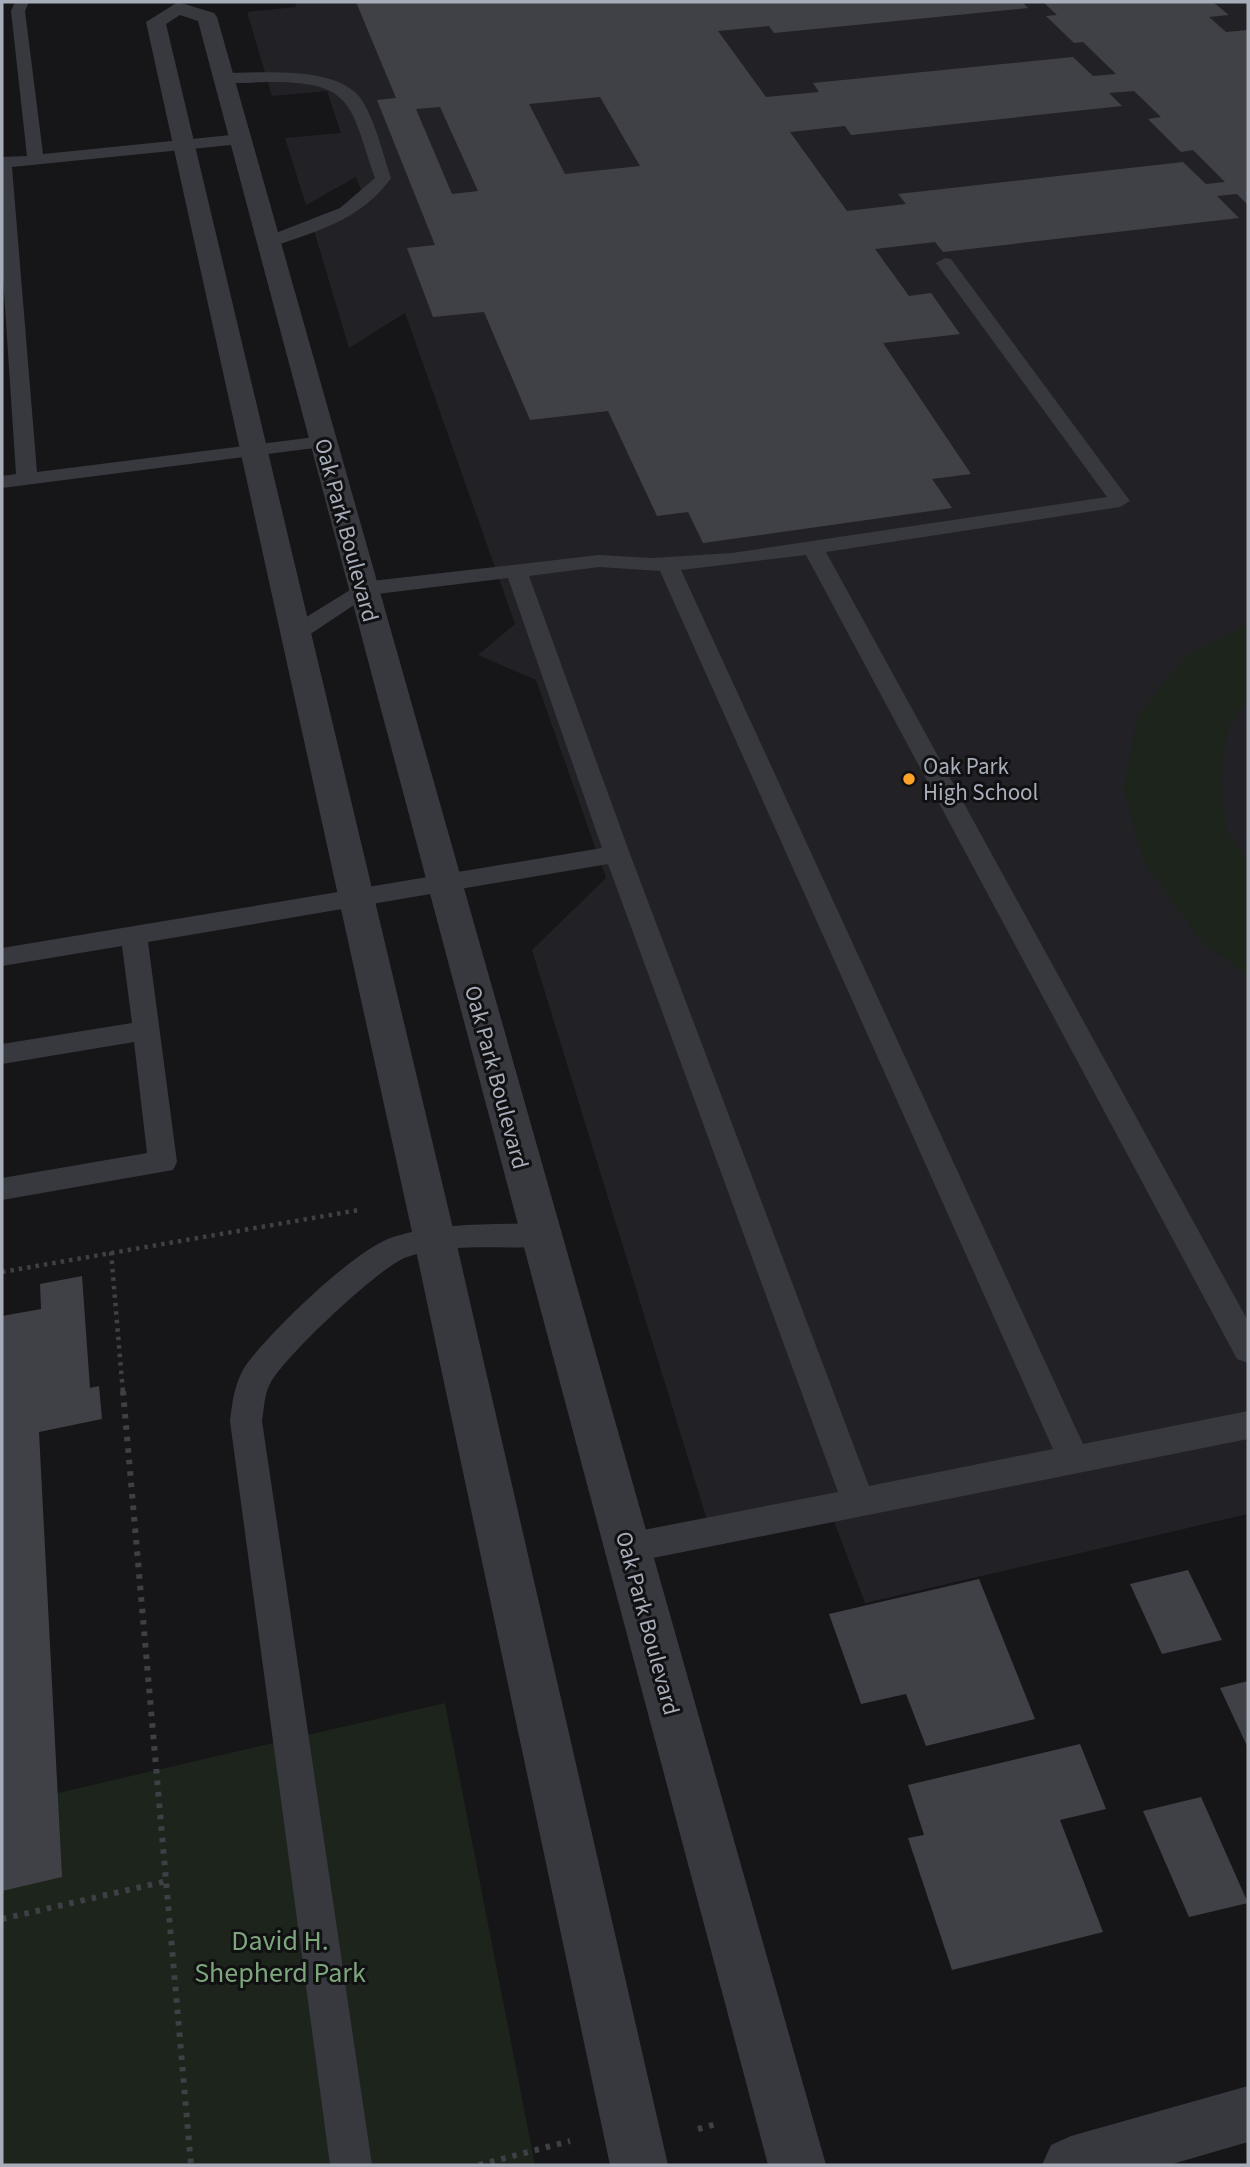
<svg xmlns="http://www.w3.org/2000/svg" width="1250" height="2167" font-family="'Source Sans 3',sans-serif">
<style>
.built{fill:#222226}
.green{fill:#1c241c}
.building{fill:#404146;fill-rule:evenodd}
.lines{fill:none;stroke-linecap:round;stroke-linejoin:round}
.path-far1{stroke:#3d4045;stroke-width:4.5;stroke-dasharray:3.5 5;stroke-linecap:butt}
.path{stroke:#3d4045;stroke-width:6;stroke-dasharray:4.5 7;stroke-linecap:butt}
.service{fill:#37393e;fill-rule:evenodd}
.minor{fill:#37393e;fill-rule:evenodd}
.tertiary{fill:#37393e;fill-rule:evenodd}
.poi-dot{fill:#ffa328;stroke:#111113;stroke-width:2.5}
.labels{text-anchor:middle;stroke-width:6;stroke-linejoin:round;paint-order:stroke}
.street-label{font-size:23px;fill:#a7aeba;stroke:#111113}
.poi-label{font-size:23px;fill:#a7aeba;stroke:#111113;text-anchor:start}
.near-park-label{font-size:28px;fill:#7da67c;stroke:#111113}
</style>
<rect width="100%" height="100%" fill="#161618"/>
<!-- built -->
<polygon class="built" points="295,2 1248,2 1248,1514 865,1603 829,1508 711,1533 532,950 606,878 536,680 478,655 515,624 405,313 349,348 313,227 364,197 356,177 306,205 285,138 341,133 327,91 272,96 247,12 296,7"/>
<!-- green -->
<g class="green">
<polygon points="1248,624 1248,701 1228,727 1221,779 1227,832 1248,860 1248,976 1201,941 1144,863 1123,788 1138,715 1186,655"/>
<polygon points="445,1703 535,2165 2,2165 2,1806"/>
</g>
<!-- building -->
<g class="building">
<path d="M 356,2 L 1022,2 L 1028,8 L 774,33 L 769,26 L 718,31 L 766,97 L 819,92 L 813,83 L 1073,57 L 1093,76 L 1116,74 L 1083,42 L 1074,43 L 1046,16 L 1057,15 L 1043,2 L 1213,2 L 1229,15 L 1209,17 L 1226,32 L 1248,30 L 1248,205 L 1237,194 L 1217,196 L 1239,218 L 943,252 L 935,242 L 875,249 L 909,296 L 931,293 L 960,334 L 883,343 L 971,474 L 932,479 L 952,508 L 703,543 L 688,512 L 657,516 L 608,411 L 530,420 L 484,312 L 433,317 L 407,248 L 435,245 L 377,100 L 396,98 ZM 1134,91 L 1161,117 L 1148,119 L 1181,152 L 1193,150 L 1225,182 L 1206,184 L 1183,162 L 898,194 L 906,204 L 847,211 L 790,132 L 845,126 L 851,135 L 1122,106 L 1109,93 ZM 600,97 L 640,166 L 565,174 L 529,104 ZM 440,107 L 478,191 L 452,194 L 416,109 Z"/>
<polygon points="82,1276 90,1388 99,1386 102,1419 39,1432 62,1877 2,1891 2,1316 41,1309 40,1284"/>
<polygon points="1188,1570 1222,1640 1162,1654 1130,1584"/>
<polygon points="979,1579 1035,1719 926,1746 906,1694 861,1704 829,1614"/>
<polygon points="1248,1681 1248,1748 1220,1688"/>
<polygon points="1080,1744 1106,1809 1060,1820 1103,1932 952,1970 908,1838 924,1835 908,1785"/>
<polygon points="1201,1797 1248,1903 1189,1917 1143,1811"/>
</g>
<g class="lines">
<!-- path-far1 -->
<g class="path-far1">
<polyline points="111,1252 123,1393"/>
<polyline points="2,1272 359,1210"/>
</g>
<!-- path -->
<g class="path">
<polyline points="123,1391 191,2165"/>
<polyline points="2,1919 167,1881"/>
<polyline points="698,2129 720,2123"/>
<polyline points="479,2165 570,2141"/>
</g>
<!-- service -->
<g class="service">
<polygon points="15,2 29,2 25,11 43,154 241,134 249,139 241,144 12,167 37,472 323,436 333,442 330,446 2,488 2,476 16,474 2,262 2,157 27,156 11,11"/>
<path d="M 224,73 C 261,73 327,66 356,93 C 373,110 383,155 391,178 C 367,212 333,226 295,239 C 284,242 274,248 263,246 L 260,242 L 263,238 L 340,208 L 375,178 C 350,106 355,81 268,82 C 252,82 234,85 219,81 L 216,78 Z"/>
<path d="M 945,258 L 951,259 L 1130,501 L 1120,507 L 826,552 L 1248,1321 L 1248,1363 L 1237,1359 L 806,555 L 681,570 L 1083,1444 L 1248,1411 L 1248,1439 L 628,1563 L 616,1559 L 611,1548 L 616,1537 L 628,1533 L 838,1492 L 608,864 L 148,942 L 177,1162 L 173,1170 L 2,1200 L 2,1178 L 147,1153 L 134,1042 L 2,1064 L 2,1044 L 132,1023 L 122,946 L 2,966 L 2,948 L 602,848 L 508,578 L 369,595 L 303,639 L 287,639 L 284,634 L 287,629 L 363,582 L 599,555 L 652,558 L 732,553 L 1107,497 L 936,263 ZM 599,567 L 660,571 L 1053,1449 L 869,1486 L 630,854 L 529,576 Z"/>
<path d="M 541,1223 L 552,1227 L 556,1235 L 552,1243 L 541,1247 C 498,1249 448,1243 407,1257 C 380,1266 282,1359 270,1384 C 264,1395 264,1409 262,1421 L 372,2165 L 330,2165 L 230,1421 C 232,1403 235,1381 246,1365 C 270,1332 355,1249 393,1237 C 441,1222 492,1225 541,1223 Z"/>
</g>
<!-- minor -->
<polygon class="minor" points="1248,2086 1248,2142 1169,2165 1042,2165 1051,2145 1071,2136"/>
<!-- tertiary -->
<polygon class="tertiary" points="178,2 214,13 217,17 826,2165 768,2165 198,21 180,15 166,24 456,1241 668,2165 610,2165 414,1241 146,22"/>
</g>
<!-- markers -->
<circle class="poi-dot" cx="909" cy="779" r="7"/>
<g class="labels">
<!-- street labels -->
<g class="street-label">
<text transform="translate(347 530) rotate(75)" y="8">Oak Park Boulevard</text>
<text transform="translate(497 1077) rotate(75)" y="8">Oak Park Boulevard</text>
<text transform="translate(648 1623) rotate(75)" y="8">Oak Park Boulevard</text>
</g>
<!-- poi labels -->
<g class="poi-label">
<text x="923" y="774">Oak Park<tspan x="923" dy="26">High School</tspan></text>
</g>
<!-- near-park labels -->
<g class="near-park-label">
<text x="280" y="1950">David H.<tspan x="280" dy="32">Shepherd Park</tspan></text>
</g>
</g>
<!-- border -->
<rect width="1250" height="2167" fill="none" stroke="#a7aeba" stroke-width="7"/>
</svg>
